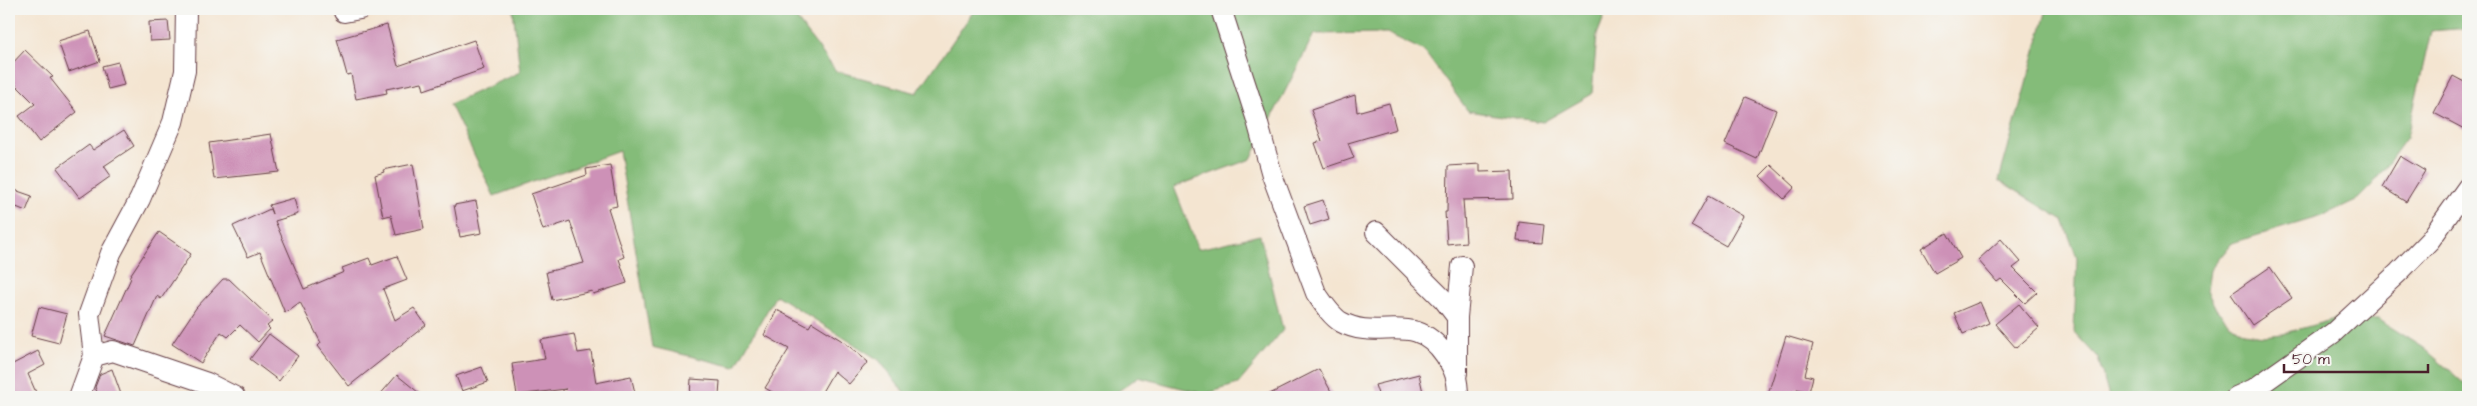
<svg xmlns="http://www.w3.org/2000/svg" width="2477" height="406" font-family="'Architects Daughter',sans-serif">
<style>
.forest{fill:#84bc79;stroke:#676e52}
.building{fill:#cd91b7}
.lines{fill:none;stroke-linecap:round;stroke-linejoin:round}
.minor-casing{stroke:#643d44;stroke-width:22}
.minor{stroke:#fff;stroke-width:20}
</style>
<rect width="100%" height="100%" fill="#f6f6f2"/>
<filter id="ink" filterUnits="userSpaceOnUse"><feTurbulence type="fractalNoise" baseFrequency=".02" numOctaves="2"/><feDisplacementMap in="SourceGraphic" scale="10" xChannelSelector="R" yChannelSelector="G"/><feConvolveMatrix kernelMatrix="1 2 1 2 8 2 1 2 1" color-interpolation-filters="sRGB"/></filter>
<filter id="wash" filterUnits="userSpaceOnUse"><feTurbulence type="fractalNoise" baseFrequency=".0096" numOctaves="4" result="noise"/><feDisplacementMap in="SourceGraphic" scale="20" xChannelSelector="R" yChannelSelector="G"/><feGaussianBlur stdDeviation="1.12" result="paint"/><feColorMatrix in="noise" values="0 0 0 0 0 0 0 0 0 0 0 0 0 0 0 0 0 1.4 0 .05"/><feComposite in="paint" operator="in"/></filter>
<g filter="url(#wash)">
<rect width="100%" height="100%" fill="#f4e5d1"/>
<!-- forest -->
<g class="forest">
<polygon points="513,9 789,9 836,71 917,93 975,9 1607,9 1597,35 1592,94 1543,122 1468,111 1424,51 1387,33 1314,34 1251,159 1174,187 1198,249 1260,235 1283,330 1238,384 1205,394 1138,377 1110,397 907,397 879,360 776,295 735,367 652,347 619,151 494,196 450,104 520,72"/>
<polygon points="2047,9 2468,9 2468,28 2431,31 2407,137 2372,185 2358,199 2322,216 2232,243 2210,270 2207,291 2216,309 2228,322 2244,333 2263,336 2282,334 2338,318 2378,319 2424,348 2468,387 2468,397 2109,397 2098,358 2074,332 2077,258 2063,220 1999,180"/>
</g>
<g id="blocks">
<!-- building -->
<g class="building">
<polygon points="168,21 170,40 150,41 149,22"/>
<polygon points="387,25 398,66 474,40 484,69 424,90 422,82 386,89 387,93 356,99 351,74 347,75 337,39"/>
<polygon points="90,31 100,61 69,72 58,41"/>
<polygon points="25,50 53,77 50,78 77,112 39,142 19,116 35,104 9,78 9,67"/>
<polygon points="118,62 124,85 108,89 102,66"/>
<polygon points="2453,76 2468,84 2468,131 2434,113"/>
<polygon points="1355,95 1357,112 1389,103 1396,129 1348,143 1354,158 1324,168 1315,143 1322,141 1311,110"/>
<polygon points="1745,97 1776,110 1757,159 1725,144"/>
<polygon points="124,130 134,146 104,166 111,176 80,198 57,168 89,145 93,150"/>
<polygon points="271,134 279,172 214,179 209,143"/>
<polygon points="2400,156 2425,171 2406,202 2382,187"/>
<polygon points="413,164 424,229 396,235 391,215 383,217 375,175 384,172 383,170"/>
<polygon points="1480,164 1480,172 1512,171 1513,199 1463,200 1466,242 1447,244 1445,212 1447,212 1448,166"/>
<polygon points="610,165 617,206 608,208 624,257 619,259 627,283 593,294 592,291 552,300 546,272 584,263 570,221 543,230 531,194 587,175 586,169"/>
<polygon points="1771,165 1795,187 1784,199 1760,176"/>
<polygon points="9,188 32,196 26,211 9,204"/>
<polygon points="1708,196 1743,216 1726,246 1691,226"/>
<polygon points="294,198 298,214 275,221 304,289 344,272 342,268 369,258 372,265 397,256 407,280 383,289 395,320 414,308 426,325 349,386 318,346 321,343 300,302 285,313 260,252 248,257 233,226 270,209 272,214 269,205"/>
<polygon points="1323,200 1329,219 1310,225 1304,206"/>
<polygon points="476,201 482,233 460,237 454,205"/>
<polygon points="1519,222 1544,225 1542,243 1517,241"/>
<polygon points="159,232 191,254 161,299 157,296 135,346 105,336 131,278 129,277"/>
<polygon points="1947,233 1961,258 1935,273 1921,249"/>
<polygon points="2001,239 2021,262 2013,268 2037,292 2025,303 2001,279 1997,282 1978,260"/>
<polygon points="2270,267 2292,298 2252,325 2231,294"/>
<polygon points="223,279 229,279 273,321 267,326 270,329 258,342 240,325 228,337 221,332 201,363 172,344 196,308"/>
<polygon points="1980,302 1989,323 1963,334 1954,313"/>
<polygon points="2019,304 2039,328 2016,348 1995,324"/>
<polygon points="39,307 67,314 59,343 31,336"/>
<polygon points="777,310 809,327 812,322 844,342 868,362 849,384 834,371 819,397 781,397 765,388 789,349 764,335"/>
<polygon points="269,334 298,356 279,381 250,359"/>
<polygon points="574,334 578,353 591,351 596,383 631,376 636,397 564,397 563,390 566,389 517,395 512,364 545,359 541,340"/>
<polygon points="1786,336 1813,344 1805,375 1813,377 1809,392 1797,389 1794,397 1777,397 1768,394"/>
<polygon points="38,351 45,365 28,374 38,397 9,397 9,366"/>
<polygon points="482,367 488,382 462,391 456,376"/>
<polygon points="112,369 122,397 99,397 95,387 100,374"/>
<polygon points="1319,369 1334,397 1264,397"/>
<polygon points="1419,374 1424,397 1379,397 1375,385"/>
<polygon points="397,375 424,397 378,397"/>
<polygon points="691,379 720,381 719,397 690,397"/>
</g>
</g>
</g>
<g filter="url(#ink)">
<use href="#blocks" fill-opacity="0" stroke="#643d44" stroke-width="1"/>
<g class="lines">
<defs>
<g id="minor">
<path d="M 1221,9 L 1256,117 L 1272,175 L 1316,293 C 1323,303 1331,316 1341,322 C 1379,343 1414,309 1445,355 C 1455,370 1458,379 1458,397"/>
<polyline points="344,12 360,9"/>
<polyline points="1376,232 1444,300 1457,317 1457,373"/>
<polyline points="1457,317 1462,266"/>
<polyline points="94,356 89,314 111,253 140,199 173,122 185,71 186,9"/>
<polyline points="79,397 94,356 113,351 207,383 235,397"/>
<polyline points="2236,397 2254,389 2333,333 2399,272 2430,240 2468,187"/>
</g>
</defs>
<!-- minor casing -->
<use href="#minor" class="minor-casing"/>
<!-- minor -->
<use href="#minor" class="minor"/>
</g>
</g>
<!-- margin -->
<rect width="2477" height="406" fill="none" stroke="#f6f6f2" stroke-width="30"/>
<!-- scale -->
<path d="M2284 364v8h144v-8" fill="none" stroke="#4a1f2b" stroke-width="2.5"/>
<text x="2292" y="364" font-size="15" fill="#4a1f2b" stroke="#f6f6f2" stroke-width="4" paint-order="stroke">50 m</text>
</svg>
